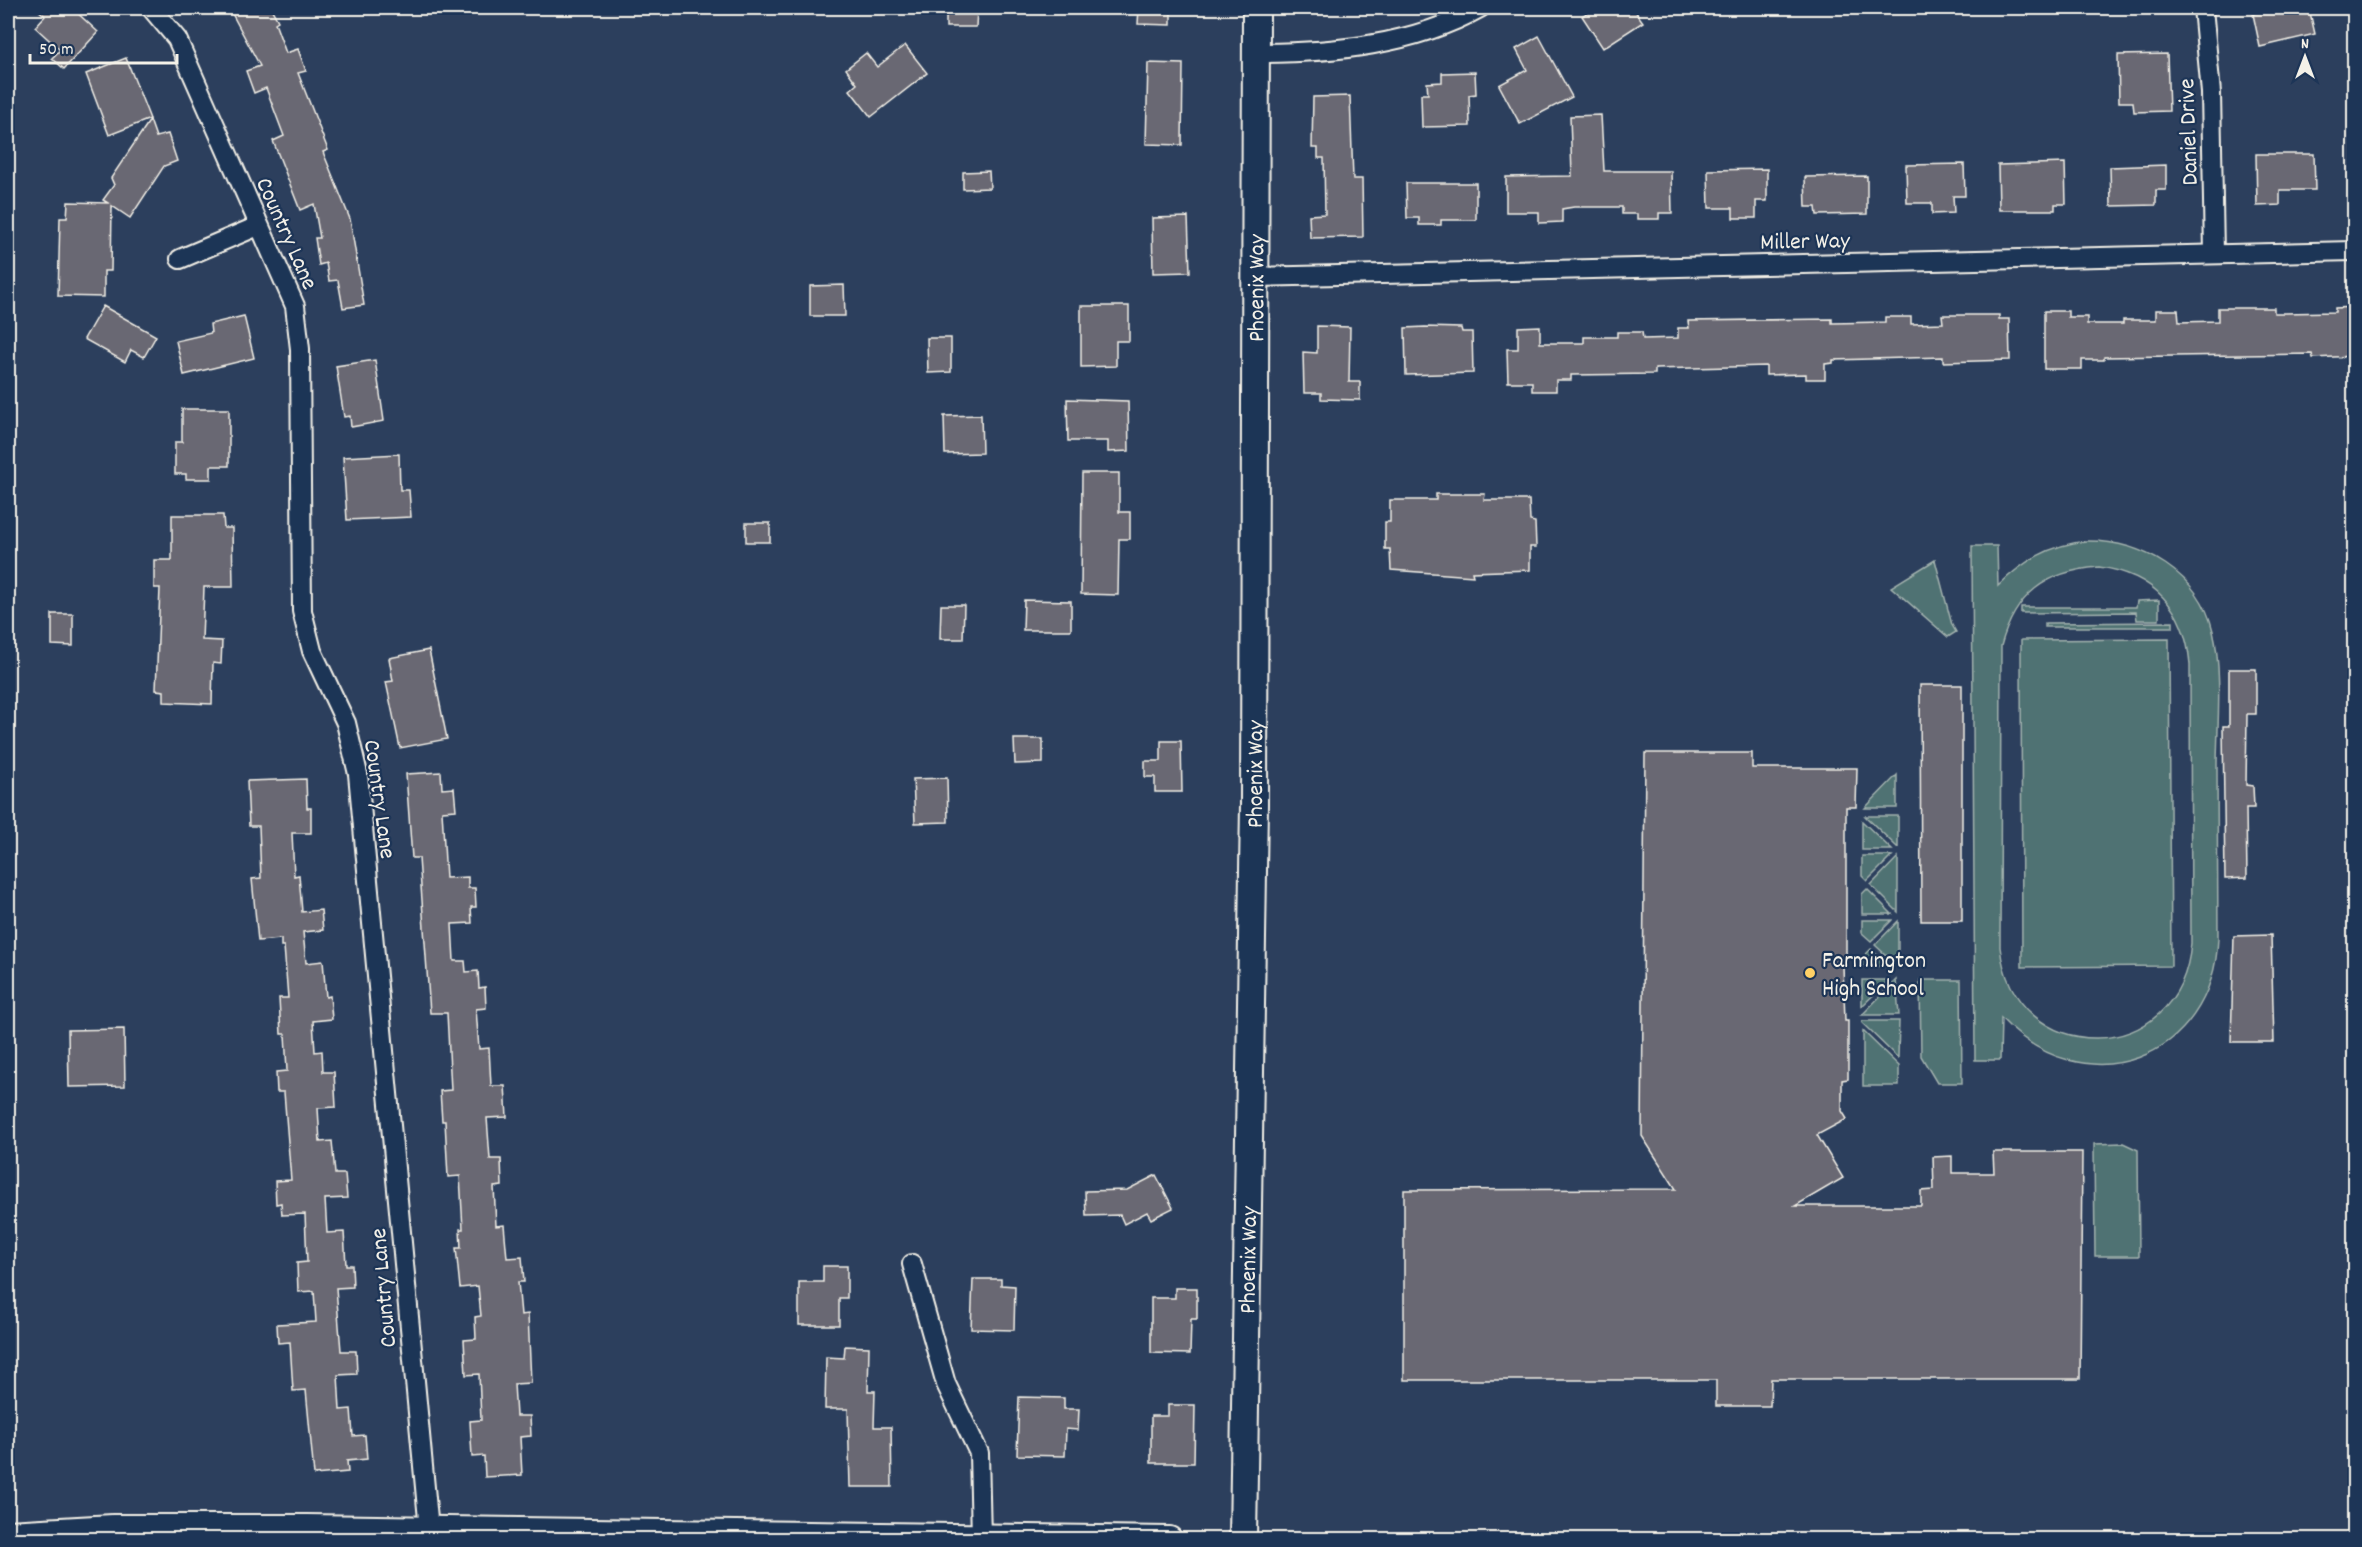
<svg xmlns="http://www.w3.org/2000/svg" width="2362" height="1547" font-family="Dekko,sans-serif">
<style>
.green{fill:#507273;stroke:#a2b2ae;stroke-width:1.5;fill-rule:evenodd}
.building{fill:#696773;stroke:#f4f1e8;stroke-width:1.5}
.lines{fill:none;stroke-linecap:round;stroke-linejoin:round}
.street-casing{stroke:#f4f1e8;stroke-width:22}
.secondary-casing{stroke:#f4f1e8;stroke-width:30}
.street{stroke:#1d3557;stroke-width:18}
.secondary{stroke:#1d3557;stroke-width:26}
.poi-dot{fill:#ffd166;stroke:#1d3557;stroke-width:2}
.labels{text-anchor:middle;stroke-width:4.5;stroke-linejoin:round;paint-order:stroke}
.street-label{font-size:24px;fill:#f4f1e8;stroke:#1d3557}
.poi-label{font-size:24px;fill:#f4f1e8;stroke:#1d3557;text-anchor:start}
</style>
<rect width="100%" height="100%" fill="#2c3f5d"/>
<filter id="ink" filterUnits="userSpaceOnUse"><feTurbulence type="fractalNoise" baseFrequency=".0167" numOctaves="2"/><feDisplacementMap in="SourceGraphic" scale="12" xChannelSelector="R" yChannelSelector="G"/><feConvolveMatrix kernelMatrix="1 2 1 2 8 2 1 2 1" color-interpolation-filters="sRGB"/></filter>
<g filter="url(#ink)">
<!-- green -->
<g class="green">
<path d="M 2086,541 C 2142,540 2200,574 2213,631 C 2223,673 2217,726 2217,768 C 2217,825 2218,881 2218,938 C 2213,1061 2084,1107 2001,1018 L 2000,1060 L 1975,1060 L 1972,546 L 1997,546 L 1998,586 C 2023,561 2050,545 2086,541 ZM 2099,567 C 2154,574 2185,609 2190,664 L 2191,943 C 2181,1069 2013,1069 2000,947 L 2001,646 C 2015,594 2046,571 2099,567 Z"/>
<polygon points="1935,560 1952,625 1956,632 1948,637 1891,587"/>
<polygon points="2159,600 2159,620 2137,620 2136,612 2021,613 2021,607 2136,607 2137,601"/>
<polygon points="2173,622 2173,627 2045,627 2045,623"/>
<polygon points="2169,639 2171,966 2022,967 2021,640"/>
<polygon points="1897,775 1897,808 1865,808"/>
<polygon points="1865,816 1898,816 1898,848"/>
<polygon points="1862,821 1892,850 1862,850"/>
<polygon points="1862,856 1892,856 1867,881 1862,876"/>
<polygon points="1898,857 1898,912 1871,885"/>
<polygon points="1867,889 1892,914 1862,914 1862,894"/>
<polygon points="1862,920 1892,920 1871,941 1862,933"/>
<polygon points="1898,921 1898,966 1875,945"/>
<polygon points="1871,949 1888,966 1862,966 1862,958"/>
<polygon points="1862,980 1889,980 1862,1006"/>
<polygon points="1896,980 1899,1015 1862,1015"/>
<polygon points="1920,980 1961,980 1962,1083 1937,1083 1921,1056"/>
<polygon points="1862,1021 1899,1021 1898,1058 1862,1023"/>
<polygon points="1863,1031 1899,1066 1899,1086 1863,1086"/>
<polygon points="2123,1143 2138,1150 2139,1256 2095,1256 2094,1144"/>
</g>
<!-- building -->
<g class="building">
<polygon points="36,8 72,8 98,32 64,69 52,58 60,50 35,27 45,16"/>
<polygon points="229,8 271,8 278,21 275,23 286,53 298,49 306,71 298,73 328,150 323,152 350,219 364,305 343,308 338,280 329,281 326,263 319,265 315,238 320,238 314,204 300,210 273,141 284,136 266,88 254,93 246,71 260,66"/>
<polygon points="946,8 977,8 976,27 946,27"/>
<polygon points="1139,8 1171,8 1171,25 1138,24"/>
<polygon points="1595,8 1633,8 1643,22 1603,48 1582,16"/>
<polygon points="2263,8 2309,8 2315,34 2260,47 2253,14 2264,11"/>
<polygon points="1539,36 1572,97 1520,124 1499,85 1527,70 1516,49"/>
<polygon points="905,45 927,73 871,117 850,90 857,84 846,69 866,53 877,67"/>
<polygon points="2167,54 2169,111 2134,112 2133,102 2119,102 2118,55"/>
<polygon points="126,58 150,119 109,135 86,74"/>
<polygon points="1148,63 1183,64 1182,145 1146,144"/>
<polygon points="1475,72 1476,94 1469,95 1470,126 1422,127 1421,94 1428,94 1427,83 1442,82 1442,73"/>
<polygon points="1350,96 1353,179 1362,179 1363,237 1310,238 1309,215 1325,214 1324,158 1318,158 1318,148 1312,148 1313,97"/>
<polygon points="1601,115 1604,171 1671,171 1672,213 1659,213 1659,219 1637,219 1637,214 1622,214 1622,207 1574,207 1562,209 1562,222 1539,223 1539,212 1506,212 1506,177 1572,176 1570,116"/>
<polygon points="150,120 156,137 168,134 177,161 164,166 130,218 112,206 111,271 104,271 104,297 58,296 60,218 67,218 68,202 108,203 103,200 114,185 111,178"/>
<polygon points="2256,154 2314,154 2315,190 2280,190 2280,205 2257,206"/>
<polygon points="2065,163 2066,204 2055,204 2055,210 1999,210 1998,165"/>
<polygon points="1964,164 1965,196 1953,196 1954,213 1932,214 1932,203 1907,203 1906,165"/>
<polygon points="2166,165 2166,190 2156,190 2156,205 2111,206 2110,167"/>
<polygon points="1767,169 1767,201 1756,201 1756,218 1733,218 1733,208 1709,208 1708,170"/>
<polygon points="989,171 990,188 963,189 963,172"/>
<polygon points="1867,176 1867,214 1817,215 1816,207 1806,207 1805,177"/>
<polygon points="1406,183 1476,183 1476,220 1441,220 1441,225 1419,225 1419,218 1407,218"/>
<polygon points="1188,217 1190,272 1153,273 1152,218"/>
<polygon points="844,285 845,316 810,316 810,286"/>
<polygon points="103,306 156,336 144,357 131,350 125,362 84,339"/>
<polygon points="1081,306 1129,306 1129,341 1116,341 1116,366 1081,367"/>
<polygon points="2355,307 2355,356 2313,358 2312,354 2104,357 2104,360 2082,360 2082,369 2044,369 2044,311 2068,311 2068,317 2087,317 2087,324 2123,324 2123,320 2156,320 2156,310 2178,310 2179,322 2218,321 2218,308 2274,308 2274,313 2285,313 2335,312 2335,308"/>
<polygon points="1942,315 1999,315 1999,319 2009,319 2010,360 1943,362 1943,357 1833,360 1833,363 1825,364 1825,379 1806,379 1806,374 1766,375 1766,366 1655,369 1655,374 1571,375 1571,380 1556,380 1556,391 1532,391 1532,382 1508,382 1507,349 1518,349 1518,327 1540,326 1540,343 1584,343 1584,337 1617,337 1617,332 1642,332 1643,339 1678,338 1678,328 1689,328 1688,321 1832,319 1832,323 1885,322 1885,317 1911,317 1911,324 1943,323"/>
<polygon points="244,316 254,358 184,375 176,341 211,333 210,324"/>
<polygon points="1317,326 1350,327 1349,382 1360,382 1360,400 1321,399 1321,393 1304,393 1303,352 1317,353"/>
<polygon points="1425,327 1461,328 1462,332 1472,332 1473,373 1406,375 1405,328"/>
<polygon points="927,338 951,338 951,372 928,373"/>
<polygon points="375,360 384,421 351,427 350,416 344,417 336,366"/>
<polygon points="1067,399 1128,401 1129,451 1108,452 1108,441 1068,441"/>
<polygon points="182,409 229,409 229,466 211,466 211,479 186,479 186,474 175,474 175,442 182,442"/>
<polygon points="981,415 982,453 945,454 944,416"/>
<polygon points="399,454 400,490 409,490 411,517 347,520 343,457"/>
<polygon points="1082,473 1119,473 1119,512 1130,512 1130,539 1119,539 1118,595 1081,594"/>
<polygon points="1436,494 1485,494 1484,500 1529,500 1530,521 1535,522 1536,547 1530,547 1530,570 1472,572 1473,576 1391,570 1390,549 1385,549 1385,522 1390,522 1390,500 1436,500"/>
<polygon points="172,515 223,515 224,528 232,528 233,587 204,587 202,640 222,641 221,664 213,663 212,704 164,702 164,691 156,690 160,588 154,588 154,560 172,560"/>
<rect x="746" y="523" width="24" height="19"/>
<polygon points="1024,600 1071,601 1071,630 1023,630"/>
<polygon points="941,605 964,605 963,639 940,639"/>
<polygon points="52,614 73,614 73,646 52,645"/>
<polygon points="429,650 447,739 400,748 386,682 393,681 389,658"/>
<polygon points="2229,669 2256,669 2256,714 2247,714 2246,785 2253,786 2254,808 2246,808 2247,878 2225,879 2223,726 2229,726"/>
<polygon points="1920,685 1962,685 1962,921 1921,921"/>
<polygon points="1014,739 1043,739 1043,763 1015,764"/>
<polygon points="1161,741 1181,741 1182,792 1155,792 1155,777 1145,777 1145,761 1161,761"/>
<polygon points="1645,753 1752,753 1752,768 1857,768 1856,807 1846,807 1846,966 1843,966 1845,1021 1848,1021 1848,1079 1842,1080 1842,1111 1847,1119 1817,1135 1843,1178 1795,1206 1921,1206 1921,1191 1934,1190 1933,1157 1952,1156 1952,1173 1994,1173 1993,1152 2082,1152 2080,1379 1771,1379 1770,1406 1716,1406 1716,1380 1404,1380 1404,1190 1676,1189 1642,1136"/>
<polygon points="441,772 442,789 454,788 456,810 442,811 446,878 468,877 468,888 475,888 476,907 471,907 472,923 452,924 454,961 465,961 466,972 478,971 479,988 485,987 486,1008 476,1009 479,1049 489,1048 491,1086 505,1086 507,1117 487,1118 490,1159 501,1159 502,1186 494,1187 496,1226 504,1225 507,1258 522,1257 524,1282 518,1282 521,1315 528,1314 531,1383 514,1384 516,1416 530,1416 531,1436 520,1437 522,1475 485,1477 484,1456 472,1457 470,1421 481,1420 479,1374 466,1375 464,1340 476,1339 475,1317 481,1316 478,1286 460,1288 456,1248 461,1248 460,1229 463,1229 460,1176 448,1177 445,1121 442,1121 440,1091 451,1090 447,1013 430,1013 419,858 412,858 406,774"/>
<polygon points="947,778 948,822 915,823 913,779"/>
<polygon points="306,779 307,808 311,808 311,833 292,833 294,876 299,875 302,912 321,910 323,930 303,932 306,963 323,961 326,997 330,996 332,1019 313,1021 315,1052 322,1051 323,1072 334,1072 336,1107 318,1108 320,1142 332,1141 335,1174 345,1174 347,1198 325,1199 327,1233 344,1232 346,1265 352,1265 353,1287 336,1288 341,1351 356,1351 357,1374 338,1375 340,1410 351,1409 353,1436 365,1435 367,1459 347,1461 348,1472 314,1475 306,1390 293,1391 290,1342 278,1343 277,1324 316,1322 314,1291 298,1292 297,1263 307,1262 305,1214 282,1215 281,1203 276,1204 275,1181 291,1180 284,1092 277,1092 276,1072 287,1071 285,1034 281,1034 279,998 288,998 284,946 281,946 281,939 258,941 252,879 261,878 259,826 249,826 247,781"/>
<polygon points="2271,935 2274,1042 2231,1042 2234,936"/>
<polygon points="124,1029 125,1086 69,1087 68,1030"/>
<polygon points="1156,1175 1173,1208 1151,1219 1147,1212 1124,1224 1120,1215 1086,1216 1085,1191 1127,1190"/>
<polygon points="823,1266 847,1266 847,1298 839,1298 839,1325 799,1325 799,1282 823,1282"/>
<polygon points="973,1279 1001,1279 1001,1285 1015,1286 1014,1330 971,1329"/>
<polygon points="1175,1288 1197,1288 1197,1319 1191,1319 1190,1354 1151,1353 1151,1298 1175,1298"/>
<polygon points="845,1346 869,1347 868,1391 875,1391 874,1427 891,1427 892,1487 850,1487 848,1409 825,1409 826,1357 844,1358"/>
<polygon points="1019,1397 1064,1398 1064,1409 1079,1409 1078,1430 1066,1429 1065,1456 1017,1455"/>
<polygon points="1168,1405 1195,1405 1194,1463 1151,1463 1151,1416 1168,1416"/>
</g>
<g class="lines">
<defs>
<g id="street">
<polyline points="151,8 177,39 295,306 300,349 302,611 312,651 346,723 358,774 429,1530"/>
<polyline points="2203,8 2211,93 2214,254"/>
<path d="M 1257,53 C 1332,53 1414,45 1480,8"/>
<polyline points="180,259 258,226"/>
<polyline points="1256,277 2354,251"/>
<polyline points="912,1264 946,1384 979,1453 981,1538"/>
</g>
<g id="secondary">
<polyline points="8,1534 113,1528 307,1528 1169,1540"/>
<path id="s1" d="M 1243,1540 L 1254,804 L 1256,8"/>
</g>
</defs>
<!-- street casing -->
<use href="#street" class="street-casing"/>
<!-- secondary casing -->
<use href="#secondary" class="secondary-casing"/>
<!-- street -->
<use href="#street" class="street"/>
<!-- secondary -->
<use href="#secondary" class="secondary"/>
</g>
</g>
<!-- markers -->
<circle class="poi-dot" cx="1810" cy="973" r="6"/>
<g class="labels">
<!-- street labels -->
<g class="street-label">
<text transform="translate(2187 132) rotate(-92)" y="8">Daniel Drive</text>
<text transform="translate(288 233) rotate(66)" y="8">Country Lane</text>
<text transform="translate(1805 240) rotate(-1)" y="8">Miller Way</text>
<text dy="8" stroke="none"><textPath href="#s1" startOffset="1252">Phoenix Way</textPath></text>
<text dy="8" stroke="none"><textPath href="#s1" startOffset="766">Phoenix Way</textPath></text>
<text transform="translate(381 799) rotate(82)" y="8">Country Lane</text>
<text dy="8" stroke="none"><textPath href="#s1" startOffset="280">Phoenix Way</textPath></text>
<text transform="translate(382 1288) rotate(-95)" y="8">Country Lane</text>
</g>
<!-- poi labels -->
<g class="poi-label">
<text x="1822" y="967">Farmington<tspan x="1822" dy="28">High School</tspan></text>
</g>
</g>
<!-- margin -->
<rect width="2362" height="1547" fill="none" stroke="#1d3557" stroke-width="30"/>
<rect x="15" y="15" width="2332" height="1517" fill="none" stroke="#f4f1e8" stroke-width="2" filter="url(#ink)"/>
<!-- north arrow -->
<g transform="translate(2305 57)" stroke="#1d3557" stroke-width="4.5" paint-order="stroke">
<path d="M0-4.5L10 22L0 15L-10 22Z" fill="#f4f1e8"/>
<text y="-9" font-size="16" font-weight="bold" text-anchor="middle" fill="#f4f1e8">N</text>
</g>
<!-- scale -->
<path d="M30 54v9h147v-9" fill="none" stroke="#f4f1e8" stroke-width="3"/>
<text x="39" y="54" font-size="18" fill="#f4f1e8" stroke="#1d3557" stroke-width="4.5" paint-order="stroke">50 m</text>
</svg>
